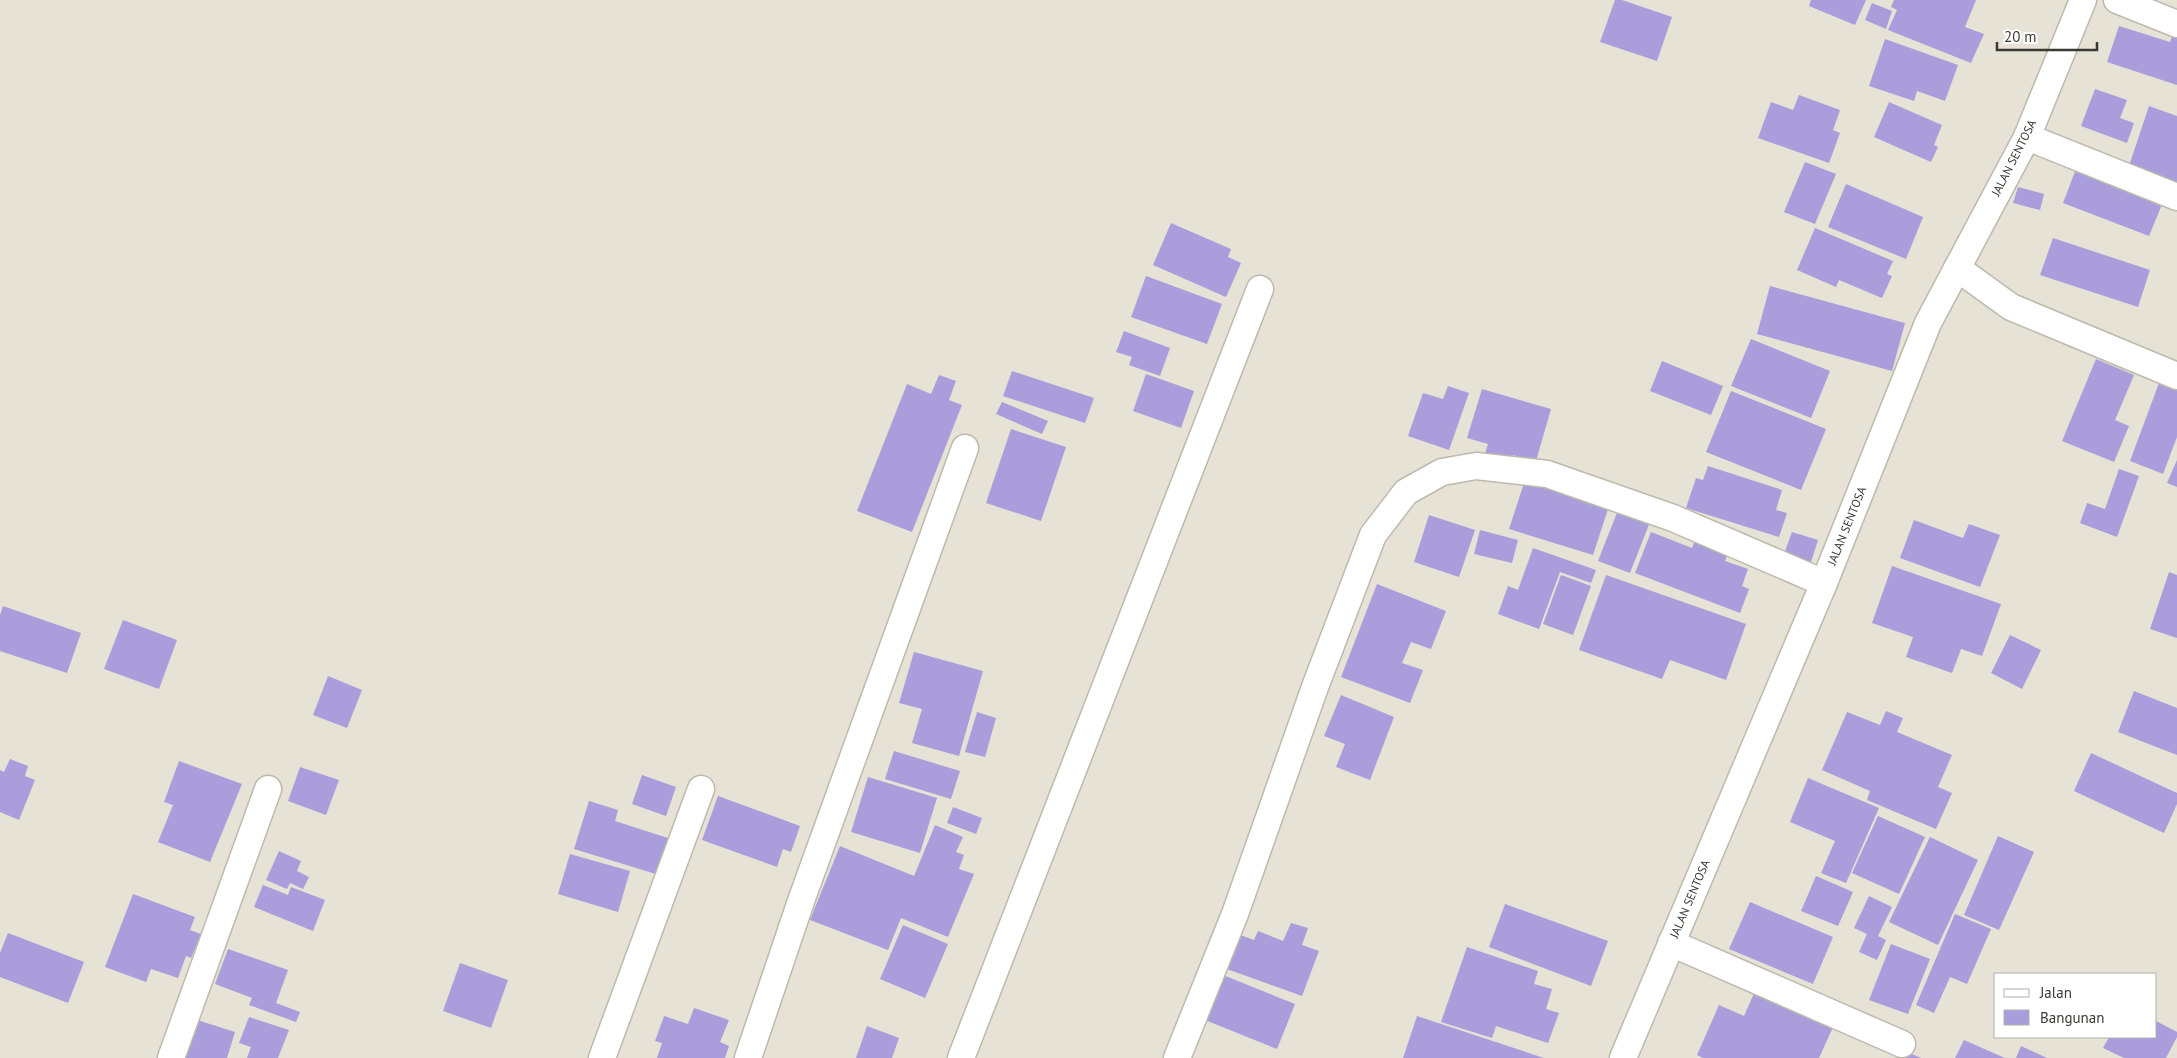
<svg xmlns="http://www.w3.org/2000/svg" width="2177" height="1058" font-family="'PT Sans',sans-serif">
<style>
.building{fill:#aa9ddb}
.lines{fill:none;stroke-linecap:round;stroke-linejoin:round}
.street-casing{stroke:#bdbaad;stroke-width:29}
.street{stroke:#fff;stroke-width:26}
.labels{text-anchor:middle;stroke-width:4;stroke-linejoin:round;paint-order:stroke}
.street-label{font-size:12px;fill:#3b3934;stroke:#fff}
</style>
<rect width="100%" height="100%" fill="#e6e2d5"/>
<!-- building -->
<g class="building">
<polygon points="1615,0 1622,0 1672,17 1657,61 1600,42"/>
<polygon points="1811,0 1866,0 1855,25 1809,6"/>
<polygon points="1894,0 1976,0 1965,27 1984,34 1971,63 1888,30 1897,10 1891,7"/>
<polygon points="1872,3 1892,11 1886,29 1865,20"/>
<polygon points="2119,26 2170,42 2173,33 2177,34 2177,85 2107,62"/>
<polygon points="1885,39 1958,65 1945,101 1917,91 1914,101 1869,86"/>
<polygon points="2095,89 2127,100 2120,118 2134,123 2127,143 2081,126"/>
<polygon points="1799,95 1840,110 1833,130 1840,133 1829,163 1758,138 1771,102 1793,110"/>
<polygon points="1889,102 1942,125 1934,145 1938,147 1931,162 1874,137"/>
<polygon points="2149,106 2177,116 2177,183 2129,166"/>
<polygon points="1805,162 1836,174 1815,224 1784,212"/>
<polygon points="2076,169 2163,202 2149,236 2063,203"/>
<polygon points="1846,184 1923,217 1906,259 1828,227"/>
<polygon points="2018,187 2044,194 2040,210 2013,203"/>
<polygon points="1171,223 1231,249 1228,257 1241,263 1226,297 1153,265"/>
<polygon points="1815,228 1893,261 1887,274 1892,276 1882,298 1839,280 1836,287 1797,270"/>
<polygon points="2053,238 2150,270 2138,307 2040,275"/>
<polygon points="1146,276 1222,304 1207,344 1131,317"/>
<polygon points="1770,286 1905,323 1892,371 1757,334"/>
<polygon points="1124,331 1170,348 1160,376 1129,365 1132,357 1116,352"/>
<polygon points="1751,339 1830,371 1811,418 1731,386"/>
<polygon points="2096,359 2134,375 2115,420 2129,426 2114,462 2062,441"/>
<polygon points="1662,361 1723,386 1711,415 1650,391"/>
<polygon points="1012,371 1094,398 1085,423 1003,396"/>
<polygon points="1146,374 1194,391 1181,428 1133,411"/>
<polygon points="939,375 956,381 949,400 962,405 912,532 857,511 907,384 931,394"/>
<polygon points="2159,383 2177,390 2177,437 2163,474 2130,461"/>
<polygon points="1448,386 1469,393 1449,450 1408,436 1423,393 1443,399"/>
<polygon points="1482,389 1551,409 1536,461 1513,455 1511,465 1484,457 1488,444 1467,438"/>
<polygon points="1731,391 1826,429 1801,490 1706,452"/>
<polygon points="1002,402 1048,421 1042,434 996,414"/>
<polygon points="1011,429 1066,447 1041,521 986,503"/>
<polygon points="2177,460 2177,487 2167,483"/>
<polygon points="1708,466 1782,490 1776,510 1787,513 1779,537 1686,508 1696,478 1703,480"/>
<polygon points="2119,469 2139,476 2117,537 2080,523 2087,503 2105,509"/>
<polygon points="1526,477 1610,503 1593,555 1509,529"/>
<polygon points="1620,505 1652,517 1630,573 1598,561"/>
<polygon points="1429,515 1475,530 1459,577 1414,562"/>
<polygon points="1914,520 1963,538 1969,524 2000,535 1980,587 1900,558"/>
<polygon points="1480,530 1518,540 1512,563 1474,554"/>
<polygon points="1651,532 1692,548 1697,535 1730,548 1725,561 1748,569 1742,586 1749,589 1740,613 1635,573"/>
<polygon points="1792,532 1818,540 1811,562 1784,554"/>
<polygon points="1533,548 1596,570 1591,583 1560,572 1539,629 1498,614 1508,586 1518,590"/>
<polygon points="1892,566 2001,604 1982,656 1961,649 1952,673 1906,657 1913,637 1872,623"/>
<polygon points="2169,572 2177,575 2177,638 2150,629"/>
<polygon points="1561,575 1591,586 1573,635 1543,624"/>
<polygon points="1606,575 1746,624 1726,680 1670,660 1662,679 1579,650"/>
<polygon points="1377,584 1446,611 1431,649 1411,642 1402,663 1423,670 1410,703 1341,677"/>
<polygon points="3,606 81,633 67,673 0,651 0,615"/>
<polygon points="123,620 177,640 159,689 104,669"/>
<polygon points="2010,635 2041,650 2022,689 1991,673"/>
<polygon points="914,652 983,671 959,756 912,743 922,709 899,703"/>
<polygon points="328,676 362,690 347,728 313,715"/>
<polygon points="2134,691 2177,708 2177,755 2118,732"/>
<polygon points="1341,695 1394,717 1370,780 1336,767 1345,744 1324,736"/>
<polygon points="1886,711 1903,718 1897,732 1952,755 1938,787 1952,793 1936,829 1867,800 1870,791 1822,770 1847,712 1880,725"/>
<polygon points="977,712 996,718 985,757 965,752"/>
<polygon points="894,751 960,771 951,799 885,779"/>
<polygon points="2091,753 2177,793 2177,804 2164,833 2074,791"/>
<polygon points="10,759 28,766 25,776 35,780 19,820 0,812 0,770 4,772"/>
<polygon points="179,761 242,784 210,862 158,842 173,805 164,802"/>
<polygon points="300,767 339,780 326,815 288,801"/>
<polygon points="642,775 676,787 666,816 632,804"/>
<polygon points="868,777 937,798 920,853 851,832"/>
<polygon points="1808,778 1879,808 1846,883 1821,873 1835,841 1790,822"/>
<polygon points="718,796 800,826 791,852 783,849 777,867 702,840"/>
<polygon points="589,801 618,810 615,821 671,839 659,875 574,849"/>
<polygon points="953,807 982,818 976,834 947,823"/>
<polygon points="1878,816 1925,837 1899,894 1852,873"/>
<polygon points="935,825 963,837 956,852 964,855 959,869 974,874 948,937 901,918 888,950 810,920 840,846 914,876"/>
<polygon points="1998,836 2034,852 1999,930 1964,915"/>
<polygon points="1930,837 1978,860 1938,945 1889,922"/>
<polygon points="279,851 301,861 297,871 309,877 303,889 290,883 287,889 266,880"/>
<polygon points="570,854 630,871 618,912 558,894"/>
<polygon points="1816,876 1853,892 1838,926 1801,911"/>
<polygon points="263,885 288,895 291,887 325,900 313,931 254,907"/>
<polygon points="133,894 195,917 190,930 201,934 191,958 186,956 178,978 151,969 146,982 105,967"/>
<polygon points="1869,896 1892,907 1878,936 1886,940 1877,960 1859,952 1867,934 1854,928"/>
<polygon points="1750,902 1833,937 1813,984 1729,949"/>
<polygon points="1505,904 1608,941 1591,986 1489,947"/>
<polygon points="1955,914 1991,929 1967,984 1950,977 1934,1013 1916,1005"/>
<polygon points="1291,923 1308,928 1302,945 1319,951 1302,996 1224,968 1237,934 1254,940 1258,931 1283,941"/>
<polygon points="903,925 948,944 925,998 880,979"/>
<polygon points="8,933 84,962 68,1003 0,977 0,953"/>
<polygon points="1891,944 1930,959 1908,1014 1869,1000"/>
<polygon points="1467,947 1538,971 1534,984 1552,989 1546,1009 1559,1013 1548,1043 1496,1026 1492,1038 1441,1022"/>
<polygon points="228,949 288,970 276,1003 300,1012 296,1022 249,1005 252,998 215,984"/>
<polygon points="460,963 508,980 491,1028 443,1011"/>
<polygon points="1218,973 1295,1004 1277,1049 1200,1018"/>
<polygon points="1755,991 1834,1025 1819,1058 1703,1058 1697,1055 1719,1005 1744,1016"/>
<polygon points="694,1008 729,1020 720,1042 729,1046 725,1058 657,1058 662,1043 655,1041 664,1016 688,1024"/>
<polygon points="1417,1016 1544,1058 1403,1058"/>
<polygon points="249,1017 289,1030 278,1058 247,1058 251,1047 239,1043"/>
<polygon points="194,1019 235,1032 227,1058 182,1058"/>
<polygon points="2156,1021 2177,1032 2177,1037 2166,1058 2124,1058 2103,1048 2109,1037 2156,1037"/>
<polygon points="867,1026 899,1038 892,1058 856,1058"/>
<polygon points="1964,1040 2005,1058 1955,1058"/>
<polygon points="2021,1046 2047,1058 2016,1058"/>
<polygon points="1907,1052 1921,1058 1904,1058"/>
</g>
<g class="lines">
<defs>
<g id="street">
<polyline points="2117,0 2177,24"/>
<polyline points="2027,137 2177,197"/>
<polyline points="1957,268 2011,307 2177,376"/>
<polyline points="1671,943 1902,1044"/>
<polyline points="171,1058 268,789"/>
<polyline points="602,1058 701,789"/>
<polyline points="748,1058 801,901 965,448"/>
<polyline points="961,1058 1260,289"/>
<polyline points="1177,1058 1235,914 1315,687 1373,535 1406,492 1442,472 1476,466 1547,474 1673,518 1824,583"/>
<polyline points="1623,1058 1824,583 1928,323 2027,137 2083,0"/>
</g>
</defs>
<!-- street casing -->
<use href="#street" class="street-casing"/>
<!-- street -->
<use href="#street" class="street"/>
</g>
<g class="labels">
<!-- street labels -->
<g class="street-label">
<text transform="translate(2014 158) rotate(-63)" y="4">JALAN SENTOSA</text>
<text transform="translate(1847 526) rotate(-68)" y="4">JALAN SENTOSA</text>
<text transform="translate(1690 899) rotate(-67)" y="4">JALAN SENTOSA</text>
</g>
</g>
<!-- legend -->
<rect x="1994" y="973" width="162" height="65" fill="#ffffff" stroke="#b1b0ae"/>
<rect x="2004" y="989" width="25" height="8" fill="#ffffff" stroke="#b1b0ae"/>
<text x="2040" y="998" font-size="15" fill="#3b3934">Jalan</text>
<rect x="2004" y="1010" width="25" height="15" fill="#aa9ddb" stroke="#b1b0ae"/>
<text x="2040" y="1023" font-size="15" fill="#3b3934">Bangunan</text>
<!-- scale -->
<path d="M1997 42v8h100v-8" fill="none" stroke="#3b3934" stroke-width="2.5"/>
<text x="2004" y="42" font-size="15" fill="#3b3934" stroke="#ffffff" stroke-width="4" paint-order="stroke">20 m</text>
</svg>
